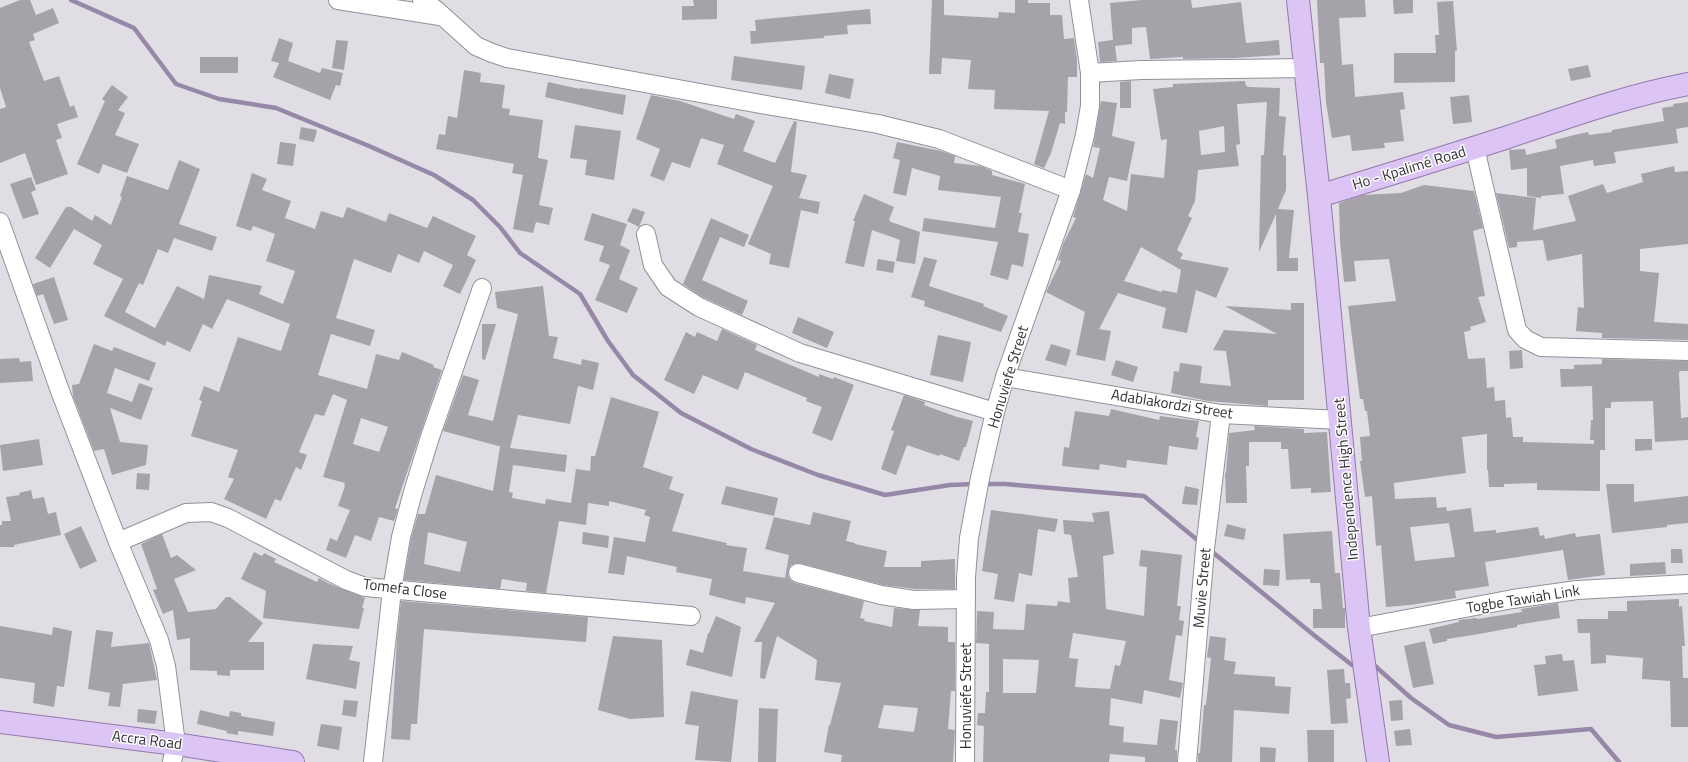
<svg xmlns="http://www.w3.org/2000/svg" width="1688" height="762" font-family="'Titillium Web',sans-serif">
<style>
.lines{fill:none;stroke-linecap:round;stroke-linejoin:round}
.stream{stroke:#9788a7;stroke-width:4.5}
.building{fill:#a6a2aa;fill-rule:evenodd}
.minor-casing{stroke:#949098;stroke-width:20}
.major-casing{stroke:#9278ad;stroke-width:24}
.minor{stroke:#fff;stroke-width:18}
.major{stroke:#dcc5f4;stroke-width:22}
.labels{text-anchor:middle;stroke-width:3;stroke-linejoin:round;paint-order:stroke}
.street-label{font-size:15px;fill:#333235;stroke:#fff}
</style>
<rect width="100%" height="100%" fill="#e1dde5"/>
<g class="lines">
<!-- stream -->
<g class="stream">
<polyline points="71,0 134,28 176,84 219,99 276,108 369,146 434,175 473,200 500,227 520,253 580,294 608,341 633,375 681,413 751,449 818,475 885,495 950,485 975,484"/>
<polyline points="982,484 1005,484 1144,496 1201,543"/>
<polyline points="1210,550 1315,636 1352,665 1358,665"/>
<polyline points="1371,665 1374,665 1411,698 1449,725 1496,737 1591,729 1619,762"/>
</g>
</g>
<!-- building -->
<g class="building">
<polygon points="20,0 30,0 36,15 53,8 59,23 33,34 35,40 29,42 44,81 59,76 70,107 74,105 78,117 57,124 62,138 56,140 68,174 36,185 25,153 0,163 0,109 6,107 0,88 0,8"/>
<polygon points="693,0 717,0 717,19 682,20 682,6 694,6"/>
<polygon points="932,0 944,0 944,15 998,18 999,12 1015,13 1015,0 1028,0 1028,3 1050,3 1050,15 1062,15 1064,39 1074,38 1077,60 1077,77 1068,77 1067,112 1065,112 1065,124 1060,123 1051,153 1044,168 1034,164 1049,111 994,109 995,90 968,89 971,60 942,58 941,74 929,74"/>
<polygon points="1142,0 1191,0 1192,7 1193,8 1241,2 1246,43 1279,40 1280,55 1235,58 1183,59 1183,57 1150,59 1146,27 1132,28 1132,44 1115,46 1117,61 1100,62 1098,42 1113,40 1110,3"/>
<polygon points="1317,0 1365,0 1366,17 1339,18 1342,65 1353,64 1355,97 1403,92 1405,109 1400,110 1404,141 1384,143 1385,148 1352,151 1350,135 1332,138 1326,103 1324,63 1320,63"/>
<polygon points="1393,0 1413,0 1413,13 1394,14"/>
<polygon points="1453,1 1457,51 1455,51 1455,82 1394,83 1394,53 1436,53 1435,35 1439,35 1437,2"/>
<polygon points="870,9 871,24 847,25 848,34 824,36 824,38 751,44 750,31 756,31 755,20"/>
<polygon points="279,38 293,43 288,61 320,73 322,68 343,73 340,86 336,85 330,100 273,77 279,63 271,61"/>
<polygon points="336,40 348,41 344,70 332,68"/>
<polygon points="734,56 805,66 802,90 731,80"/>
<rect x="200" y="57" width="38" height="16"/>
<polygon points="1588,65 1591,77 1571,81 1568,69"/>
<polygon points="464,70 481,73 480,82 505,85 502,108 510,109 509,115 543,120 538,158 548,160 539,205 553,208 549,225 536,222 533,233 513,229 523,175 512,173 514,164 436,149 439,134 445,135 448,116 457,118"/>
<polygon points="829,74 854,79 850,99 825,93"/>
<polygon points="1131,81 1131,108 1120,108 1120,82"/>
<path d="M 1245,81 L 1246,86 L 1249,87 L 1280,88 L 1279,116 L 1286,117 L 1283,155 L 1286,156 L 1286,190 L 1278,209 L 1294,210 L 1289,258 L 1298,258 L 1298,271 L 1277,271 L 1276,214 L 1259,252 L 1261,155 L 1264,155 L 1267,102 L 1237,104 L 1240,144 L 1236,145 L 1239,166 L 1198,170 L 1195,201 L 1188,216 L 1192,218 L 1177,250 L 1183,254 L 1180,259 L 1229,268 L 1216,298 L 1196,290 L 1187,333 L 1162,328 L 1166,308 L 1118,293 L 1099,329 L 1111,331 L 1105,361 L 1076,355 L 1085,312 L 1046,292 L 1061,261 L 1058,260 L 1063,244 L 1076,218 L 1073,217 L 1086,174 L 1093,178 L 1100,148 L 1093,147 L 1101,101 L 1117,103 L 1112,136 L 1135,142 L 1127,181 L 1109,177 L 1103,200 L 1127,211 L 1131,174 L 1164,178 L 1167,139 L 1161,140 L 1153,89 L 1173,87 L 1173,84 ZM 1224,126 L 1225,152 L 1201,155 L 1199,131 ZM 1141,247 L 1181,270 L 1177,293 L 1162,290 L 1162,292 L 1124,281 Z"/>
<polygon points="548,82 580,89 580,88 626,95 623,115 545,97"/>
<polygon points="112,85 128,97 118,110 125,113 115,135 139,144 127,173 103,164 99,174 77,164 105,101 102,99"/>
<polygon points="651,95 680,101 734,119 736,114 755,121 743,151 775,163 794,121 797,122 791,172 807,175 799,198 820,202 818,214 801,210 789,268 769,264 771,254 748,244 773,186 717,164 724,145 701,138 690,168 672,162 664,181 650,176 660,149 636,139"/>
<polygon points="1469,95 1472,122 1453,124 1450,97"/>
<polygon points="1688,102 1688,127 1676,129 1678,143 1614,152 1616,163 1594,166 1593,160 1560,166 1564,194 1541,196 1541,198 1527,196 1527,168 1511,170 1509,150 1525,149 1526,155 1557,148 1555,140 1574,135 1588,132 1589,135 1612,132 1612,130 1664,121 1662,108 1674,106 1673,104"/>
<polygon points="575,125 621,131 614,180 585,175 587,160 570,158"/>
<polygon points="301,127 317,130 314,142 299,139"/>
<polygon points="280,142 296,144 293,166 277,164"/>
<polygon points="897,142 941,151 955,156 954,163 981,166 992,171 992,175 1025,184 1019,213 1022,213 1018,232 1029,234 1023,267 1012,264 1008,280 990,275 998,242 922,231 924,218 995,228 1001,197 938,190 940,176 912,168 906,196 893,193 900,160 893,158"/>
<path d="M 179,160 L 200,169 L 179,224 L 217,237 L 212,251 L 174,238 L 168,253 L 158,249 L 143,285 L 139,283 L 125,312 L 155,328 L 177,286 L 204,299 L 209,275 L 262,286 L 259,294 L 283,304 L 295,271 L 266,261 L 275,234 L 253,226 L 251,231 L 236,226 L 252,173 L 267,179 L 262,190 L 291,201 L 285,218 L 315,229 L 321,211 L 343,218 L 347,207 L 386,222 L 389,213 L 427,228 L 433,216 L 476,236 L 467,255 L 476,260 L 460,294 L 443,286 L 453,265 L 424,251 L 419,263 L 398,254 L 391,273 L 354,259 L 336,318 L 375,330 L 370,346 L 331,334 L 318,375 L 367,389 L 376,354 L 399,360 L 402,352 L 434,365 L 433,367 L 442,370 L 395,508 L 398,509 L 394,521 L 379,517 L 371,541 L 355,535 L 346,558 L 326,550 L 330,538 L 337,541 L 350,510 L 338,506 L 345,486 L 344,486 L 345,483 L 323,477 L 347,400 L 333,394 L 324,416 L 315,414 L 299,452 L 307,455 L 301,470 L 296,467 L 281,501 L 275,499 L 266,519 L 224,499 L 234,479 L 228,477 L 238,450 L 191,436 L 202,401 L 199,400 L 204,386 L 219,392 L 238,337 L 281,351 L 290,324 L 227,299 L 212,329 L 203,324 L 190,352 L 167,341 L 165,346 L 104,316 L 123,279 L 93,264 L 102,245 L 74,229 L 50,268 L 35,258 L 66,207 L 71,207 L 92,221 L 95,215 L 111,225 L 122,197 L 120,196 L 127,176 L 168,190 ZM 361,418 L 388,427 L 379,452 L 353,444 Z"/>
<polygon points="1674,166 1675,172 1688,171 1688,244 1640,249 1640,271 1659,273 1654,322 1688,324 1688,340 1602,338 1602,333 1576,331 1578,307 1584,308 1582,254 1547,261 1543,240 1517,242 1517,247 1509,248 1496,193 1536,198 1533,230 1576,221 1568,196 1603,184 1607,193 1643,182 1641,174"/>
<polygon points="31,177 36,190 31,192 39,214 23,219 10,184"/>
<path d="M 1424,185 L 1474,191 L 1483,228 L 1473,231 L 1485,296 L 1478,297 L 1486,322 L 1470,327 L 1471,330 L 1464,332 L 1468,359 L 1485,358 L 1487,388 L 1494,387 L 1495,401 L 1505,400 L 1506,418 L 1511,417 L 1513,437 L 1523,437 L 1523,442 L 1594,444 L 1594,440 L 1590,440 L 1591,420 L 1593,420 L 1592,386 L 1561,387 L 1560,369 L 1574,369 L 1574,365 L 1602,364 L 1602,359 L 1688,361 L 1688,371 L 1680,371 L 1679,373 L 1681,418 L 1688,417 L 1688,440 L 1655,442 L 1653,401 L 1611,402 L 1611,408 L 1605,408 L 1605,450 L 1600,450 L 1600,491 L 1537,490 L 1537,483 L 1504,484 L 1504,487 L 1489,487 L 1488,470 L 1487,470 L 1487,434 L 1462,437 L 1466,473 L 1394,483 L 1395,499 L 1436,497 L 1437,508 L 1446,507 L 1447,511 L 1471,508 L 1474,532 L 1496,530 L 1496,533 L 1538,527 L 1540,536 L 1544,535 L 1545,539 L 1575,533 L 1576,537 L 1600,534 L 1605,575 L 1568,580 L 1563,550 L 1485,562 L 1489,586 L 1455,591 L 1456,598 L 1410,605 L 1386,607 L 1381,545 L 1376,546 L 1372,496 L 1365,497 L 1360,461 L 1362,461 L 1360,437 L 1370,436 L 1367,411 L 1365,411 L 1363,399 L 1360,399 L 1348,306 L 1396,301 L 1389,259 L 1354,261 L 1356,281 L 1344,282 L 1340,241 L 1339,203 L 1363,195 L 1401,193 ZM 1449,523 L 1455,557 L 1415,561 L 1410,527 Z"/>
<polygon points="864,194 894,207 889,220 891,222 920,232 915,264 896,261 900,240 872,230 864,267 845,263 855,221 853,221"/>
<polygon points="633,208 645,212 639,227 627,221"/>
<polygon points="592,213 627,224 620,245 630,250 619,279 638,288 627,313 595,300 610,265 599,261 604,246 584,240"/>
<polygon points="711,218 749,235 744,247 720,237 702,280 748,301 742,315 704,298 683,284"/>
<polygon points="924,257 937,260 929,286 984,304 983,306 1008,316 1001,332 924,306 925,301 911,297"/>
<polygon points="878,259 895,262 893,273 876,270"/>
<polygon points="54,277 68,320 54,324 43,294 37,296 33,284"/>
<path d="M 543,286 L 549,336 L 558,337 L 553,358 L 581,365 L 582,359 L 599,363 L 593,390 L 578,386 L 570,424 L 518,415 L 510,448 L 567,455 L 565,472 L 513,465 L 509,492 L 513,493 L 512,498 L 545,504 L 546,499 L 571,503 L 576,469 L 590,471 L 591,456 L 595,456 L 611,397 L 659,412 L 643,467 L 673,477 L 669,489 L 684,494 L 672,531 L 727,543 L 726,545 L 747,548 L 743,571 L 785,578 L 789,555 L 765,549 L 774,517 L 810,525 L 813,512 L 851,521 L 846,541 L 855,543 L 855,544 L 887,551 L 884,567 L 921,567 L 921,561 L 955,559 L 955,589 L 915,589 L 883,585 L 800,563 L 796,563 L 791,565 L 788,571 L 788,575 L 790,580 L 795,583 L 864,601 L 860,618 L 865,619 L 864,621 L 892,627 L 894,608 L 920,610 L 918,626 L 948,627 L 948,642 L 955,642 L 955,691 L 951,691 L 948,729 L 955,730 L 953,762 L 841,762 L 842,755 L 824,752 L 829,725 L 830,725 L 841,683 L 815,680 L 817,660 L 777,636 L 765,679 L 760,678 L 762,642 L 754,642 L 775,603 L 746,597 L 745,604 L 709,595 L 712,579 L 676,572 L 677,567 L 627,556 L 624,575 L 608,573 L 614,537 L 645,542 L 650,517 L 644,515 L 646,510 L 609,501 L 609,506 L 588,503 L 586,525 L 559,521 L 546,593 L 526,591 L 527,583 L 502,579 L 500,589 L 404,580 L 411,539 L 418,514 L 425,514 L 436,475 L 493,491 L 500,447 L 502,447 L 443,431 L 463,375 L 479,380 L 468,415 L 493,421 L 518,314 L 497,308 L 495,292 ZM 428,532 L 467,542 L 460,572 L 424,564 ZM 884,705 L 918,708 L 914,732 L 878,728 Z"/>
<polygon points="1291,303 1304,303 1304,400 1268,400 1268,406 1208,401 1171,393 1174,371 1179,372 1180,363 1202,366 1200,383 1231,386 1226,351 1213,350 1224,330 1277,334 1225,306 1291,310"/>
<polygon points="798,317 834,332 827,348 792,333"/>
<polygon points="482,324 496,324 485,360 482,359"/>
<polygon points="722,329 757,345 755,350 819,377 819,374 833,379 834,377 854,385 832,441 812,433 822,407 806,401 807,398 745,372 738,390 703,375 694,394 664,380 686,332 695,337 697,332 717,341"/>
<polygon points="938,335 971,342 963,382 930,375"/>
<polygon points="94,344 112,351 114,347 156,363 149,381 115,368 107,393 132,402 139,383 153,388 141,420 110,408 120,442 148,445 146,465 112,475 104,449 94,451 73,396 72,385 79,384"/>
<polygon points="1051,344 1071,350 1066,366 1045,360"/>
<polygon points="1522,350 1523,368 1510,369 1509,351"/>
<polygon points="19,358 20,362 31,361 33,381 0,383 0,359"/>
<polygon points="1116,360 1138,367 1133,382 1111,375"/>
<polygon points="904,395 925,402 924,405 957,417 973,421 966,447 964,447 959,461 940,454 939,456 907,445 896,475 881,469 894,431 891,430"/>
<polygon points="1111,409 1159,420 1160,416 1199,421 1196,437 1199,438 1197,450 1169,446 1167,465 1127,460 1126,468 1100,464 1099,470 1062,466 1064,447 1069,448 1075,411 1109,416"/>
<polygon points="1254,426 1304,429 1304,433 1327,432 1331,492 1311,493 1311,488 1291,489 1288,449 1281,449 1281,442 1249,442 1249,466 1246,466 1247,503 1226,503 1225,473 1226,473 1229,433 1255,430"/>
<polygon points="39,439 43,465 3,471 0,445"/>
<polygon points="1635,439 1652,439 1652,450 1635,451"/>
<polygon points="137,473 150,474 149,490 136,489"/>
<polygon points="1606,484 1634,484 1634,502 1688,496 1688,523 1667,525 1667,527 1612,533"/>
<polygon points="726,486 778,498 774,516 721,504"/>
<polygon points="1185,486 1199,489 1197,505 1182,504"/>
<polygon points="31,490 33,499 44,497 48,514 56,512 61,535 14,545 14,547 0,547 0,525 2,525 2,521 11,521 6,497 20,495 19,493"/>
<polygon points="991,510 1058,519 1055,532 1038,529 1032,576 1019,573 1014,602 994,599 998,574 982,571"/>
<path d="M 1109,511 L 1114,554 L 1103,556 L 1106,609 L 1144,616 L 1147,567 L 1139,566 L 1141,550 L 1182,555 L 1177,606 L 1181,606 L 1179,620 L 1184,621 L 1182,636 L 1176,635 L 1169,680 L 1183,683 L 1180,698 L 1144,690 L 1142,704 L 1111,698 L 1109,725 L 1124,727 L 1123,742 L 1157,745 L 1160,719 L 1178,721 L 1175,750 L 1177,750 L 1177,762 L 1145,762 L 1145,757 L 1110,754 L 1109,762 L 983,762 L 984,726 L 977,725 L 978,713 L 985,713 L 986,692 L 989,692 L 989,644 L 976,643 L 977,611 L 994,612 L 993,629 L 1024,630 L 1026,604 L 1057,606 L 1058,601 L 1070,603 L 1068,578 L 1078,577 L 1071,535 L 1064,534 L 1063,520 L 1094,522 L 1092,513 ZM 1073,633 L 1126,641 L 1120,666 L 1115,665 L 1110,689 L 1075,687 L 1078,659 L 1069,658 ZM 1003,659 L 1039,660 L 1036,693 L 1003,693 Z"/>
<polygon points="1227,524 1246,529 1244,540 1224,536"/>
<polygon points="81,526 97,561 80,569 64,534"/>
<polygon points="1332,531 1335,573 1340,573 1343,608 1345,608 1345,628 1313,628 1313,609 1322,609 1320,583 1310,583 1310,579 1286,580 1283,534"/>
<polygon points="583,532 609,536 608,548 582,544"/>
<polygon points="162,534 171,558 177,555 196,570 174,579 188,612 216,609 226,597 230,597 263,623 248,642 264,642 264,670 230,670 230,676 217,675 217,671 190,670 190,638 177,640 173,610 163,614 153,590 157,589 141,544"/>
<polygon points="1671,549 1682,549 1683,563 1671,563"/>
<polygon points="254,552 262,556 264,553 276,559 274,562 317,582 319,578 330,584 365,598 362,608 364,608 359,629 263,618 266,591 241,579"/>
<polygon points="1665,562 1666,574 1630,576 1630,564"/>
<polygon points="1264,569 1280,570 1279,586 1263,585"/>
<polygon points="1679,599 1679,607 1682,606 1685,646 1682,646 1683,678 1688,678 1688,727 1671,727 1670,681 1642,679 1643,658 1606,655 1606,663 1591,664 1590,633 1578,633 1577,619 1608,619 1608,611 1627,611 1627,601"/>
<polygon points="401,601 588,617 586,642 424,629 417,724 411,724 410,740 391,739 397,639"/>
<polygon points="1558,603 1560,618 1517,625 1517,627 1479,634 1447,639 1447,641 1433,644 1429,629 1459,622 1459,620 1476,618 1477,619 1522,612 1521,609"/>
<polygon points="716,616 741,627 732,677 686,665 690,649 703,653 708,633 709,633"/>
<polygon points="0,626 52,635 53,627 72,631 64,687 57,686 54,707 33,703 35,683 0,678"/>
<polygon points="96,630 113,632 111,647 149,643 157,680 123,684 120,707 108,706 110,693 88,689"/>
<polygon points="613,636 662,640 664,717 630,719 598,710"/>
<polygon points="1210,636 1226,638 1224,660 1236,662 1234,674 1275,677 1275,686 1291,687 1289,714 1234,710 1232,762 1198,762 1198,753 1200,753 1204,705 1206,705 1211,658 1207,657"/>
<polygon points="1425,641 1434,684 1413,688 1404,646"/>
<polygon points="313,644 353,646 349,660 360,662 356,689 306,679"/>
<polygon points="1562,654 1563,661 1574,660 1578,691 1538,696 1534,665 1546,664 1545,656"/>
<polygon points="1344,669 1345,683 1350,683 1351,698 1346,699 1348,723 1331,724 1327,670"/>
<polygon points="691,691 738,700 731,762 695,760 699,726 685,724"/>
<polygon points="344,700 358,701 356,717 342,715"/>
<polygon points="1402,700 1403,720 1391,721 1389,701"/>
<polygon points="759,708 778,709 776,762 758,762"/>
<polygon points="138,709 157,711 155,724 137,722"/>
<polygon points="200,710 229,717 230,711 241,713 241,716 275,722 273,736 238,731 238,735 226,733 227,731 197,724"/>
<polygon points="321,724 342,727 339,750 317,746"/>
<polygon points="1410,729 1412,745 1396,746 1394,731"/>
<polygon points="1307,730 1334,730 1334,762 1308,762"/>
<polygon points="1260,747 1276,748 1275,762 1260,762"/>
</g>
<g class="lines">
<defs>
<g id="minor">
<polyline points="338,0 440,16"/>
<polyline points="422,0 436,10 476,46 492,53 507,58 772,106 878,124 939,139 1071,190"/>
<polyline points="1090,73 1141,70 1305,68"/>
<polyline points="1475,148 1517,330 1525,339 1541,347 1688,351"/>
<polyline points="0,222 60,391 118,542 159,640 166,666 176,744 172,762"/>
<polyline points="646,234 653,265 668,287 699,307 800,353 995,412"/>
<polyline points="1005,377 1221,414 1341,420"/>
<polyline points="118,542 186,513 211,512 228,518 346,580 365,587 691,616"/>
<polyline points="798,573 881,595 914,600 966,599"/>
<polyline points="1359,628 1513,599 1577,590 1688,584"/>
<polyline points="373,762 392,590 401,537 413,492 430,437 482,288"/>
<polyline points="965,762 966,577 969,538 980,478 995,412 1005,377 1071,190 1085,135 1090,106 1090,73 1079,0"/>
<polyline points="1187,762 1205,549 1221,414"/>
</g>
<g id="major">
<polyline points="1298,0 1319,196 1359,628 1378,762"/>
<path d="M 1319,196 C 1381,177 1443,158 1505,138 C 1565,118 1625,96 1688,84"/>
<polyline points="0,722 176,744 293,762"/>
</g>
</defs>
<!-- minor casing -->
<use href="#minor" class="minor-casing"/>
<!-- major casing -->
<use href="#major" class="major-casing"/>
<!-- minor -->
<use href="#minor" class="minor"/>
<!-- major -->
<use href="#major" class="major"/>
</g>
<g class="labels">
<!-- street labels -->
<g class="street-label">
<text transform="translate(1409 168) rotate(-17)" y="5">Ho - Kpalimé Road</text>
<text transform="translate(1008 377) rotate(-73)" y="5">Honuviefe Street</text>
<text transform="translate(1172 404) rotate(9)" y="5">Adablakordzi Street</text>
<text transform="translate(1346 479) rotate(-95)" y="5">Independence High Street</text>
<text transform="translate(1202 588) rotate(-85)" y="5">Muvie Street</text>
<text transform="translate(405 589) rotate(7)" y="5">Tomefa Close</text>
<text transform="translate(1523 599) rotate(-9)" y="5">Togbe Tawiah Link</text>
<text transform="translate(966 696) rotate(-90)" y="5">Honuviefe Street</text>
<text transform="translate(147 740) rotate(7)" y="5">Accra Road</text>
</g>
</g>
</svg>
